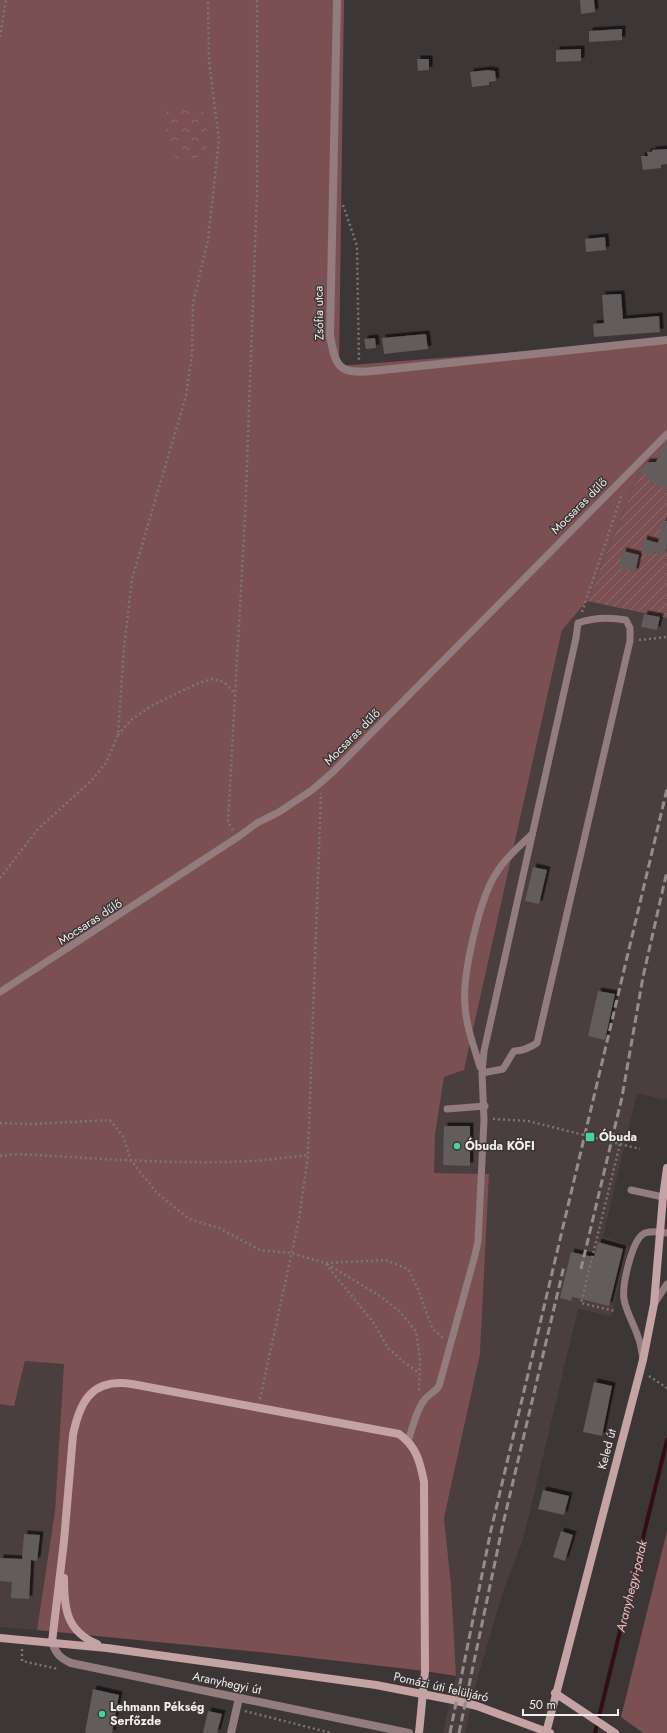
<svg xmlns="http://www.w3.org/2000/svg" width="667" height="1733" font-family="Jost,sans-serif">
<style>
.built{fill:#4b3e3f}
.grass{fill:#7b5053}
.forest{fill:url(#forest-crowns)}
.garden{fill:url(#garden-furrows)}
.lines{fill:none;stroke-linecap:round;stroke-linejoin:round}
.stream{stroke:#320d13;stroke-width:4}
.building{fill:#625b5b;filter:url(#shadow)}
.path{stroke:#7b7575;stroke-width:2.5;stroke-dasharray:2 3;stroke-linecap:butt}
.lane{stroke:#927c7d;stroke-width:7}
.street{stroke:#927c7d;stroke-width:8}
.secondary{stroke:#c5a3a4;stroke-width:8}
.rail{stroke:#938e8e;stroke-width:3;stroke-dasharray:8 4;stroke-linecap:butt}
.poi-dot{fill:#43d4a0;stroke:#3d3636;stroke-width:1.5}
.labels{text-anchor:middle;stroke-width:3;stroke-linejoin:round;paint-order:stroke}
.street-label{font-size:12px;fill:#f1eded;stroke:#3d3636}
.poi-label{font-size:12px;font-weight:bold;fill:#f1eded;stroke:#3d3636;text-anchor:start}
.water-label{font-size:13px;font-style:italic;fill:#f7b9bd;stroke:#3d3636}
</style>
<defs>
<pattern id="forest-crowns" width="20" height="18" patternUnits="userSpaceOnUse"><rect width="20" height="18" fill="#7c5053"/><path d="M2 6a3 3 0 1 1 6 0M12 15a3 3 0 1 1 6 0" fill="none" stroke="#8f6a6c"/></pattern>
<pattern id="garden-furrows" width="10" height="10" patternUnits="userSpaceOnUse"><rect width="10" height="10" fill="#7b5053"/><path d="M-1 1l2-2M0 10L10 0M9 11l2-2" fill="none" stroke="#8e6a6c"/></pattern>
<filter id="shadow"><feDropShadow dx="3.5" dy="-3.5" stdDeviation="0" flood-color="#0009"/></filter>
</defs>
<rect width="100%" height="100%" fill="#3d3636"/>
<!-- built -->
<g class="built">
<polygon points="587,601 667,618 667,1094 666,1100 637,1093 603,1237 629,1245 611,1316 578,1309 523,1540 503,1592 477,1680 465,1733 443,1733 456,1676 451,1584 444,1518 480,1354 489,1174 433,1173 435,1135 444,1077 464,1070 562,630"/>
<polygon points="25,1361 64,1363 55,1511 37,1630 0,1627 0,1404 14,1405"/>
</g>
<!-- grass -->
<g class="grass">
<polygon points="0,0 344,0 339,366 667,340 667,454 639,473 587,601 562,630 464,1070 444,1077 435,1135 434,1173 489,1174 480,1354 444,1518 451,1584 456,1676 425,1671 269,1653 37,1630 55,1511 64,1364 25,1361 14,1406 0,1404"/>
<polygon points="667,1531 667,1733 643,1733 621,1717"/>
</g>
<!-- forest -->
<polygon class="forest" points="186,107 206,113 208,142 203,155 183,163 178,160 165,144 167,111"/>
<!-- garden -->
<polygon class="garden" points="657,453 667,454 667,618 587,601 639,473"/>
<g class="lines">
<!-- stream -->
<polyline class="stream" points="595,1733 667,1440"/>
</g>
<!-- building -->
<g class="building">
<polygon points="580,0 594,0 595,12 581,14"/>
<polygon points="622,29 622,40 589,42 589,31"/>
<polygon points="581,49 581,61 556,62 556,50"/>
<polygon points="417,59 429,59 429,70 418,71"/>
<polygon points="488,70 495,71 496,81 489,82 489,85 472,87 470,72"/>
<polygon points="667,149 667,164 661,165 661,168 643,170 641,156 648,156 647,152 652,152 652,150"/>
<polygon points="605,237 606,250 586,252 585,239"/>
<polygon points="621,294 623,319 659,316 660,332 594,337 593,324 604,323 602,295"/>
<polygon points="426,334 428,349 384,354 382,338"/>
<polygon points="375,338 376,348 366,349 364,339"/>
<polygon points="667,441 667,488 658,486 646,478 647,474 638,472 647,462 656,462 664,444"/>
<polygon points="663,521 667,521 667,546 665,554 654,552 653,556 641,553 644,539 658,543"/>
<polygon points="623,551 639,555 635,572 619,568"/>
<polygon points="644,614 660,617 657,630 641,627"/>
<polygon points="533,867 547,870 539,904 525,901"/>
<polygon points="598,991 615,994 605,1040 588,1036"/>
<polygon points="444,1126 470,1126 470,1166 443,1165"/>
<polygon points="598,1242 623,1249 609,1306 572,1297 571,1301 560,1298 571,1252 594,1257"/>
<polygon points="594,1382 612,1386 602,1436 583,1432"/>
<polygon points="543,1490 569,1496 564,1515 538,1509"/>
<polygon points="561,1531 573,1535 565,1561 553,1557"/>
<polygon points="24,1534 40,1535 37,1561 31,1560 29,1599 11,1598 12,1582 0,1581 0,1558 22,1559"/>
<polygon points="93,1689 119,1695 112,1733 85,1733"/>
<polygon points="208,1711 222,1714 217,1733 203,1733"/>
</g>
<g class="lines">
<!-- path -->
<g class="path">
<polyline points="0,37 6,0"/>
<polyline points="343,205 357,246 359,362"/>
<polyline points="582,612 622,494"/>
<polyline points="639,640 667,637"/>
<polyline points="118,735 131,720 151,706 196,684 212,679 224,682 235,694"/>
<polyline points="233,830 228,822 245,517 257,192 257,0"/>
<polyline points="0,878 38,829 91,781 106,763 118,735 124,648 132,579 186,396 192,353 193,304 208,240 219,140 209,62 208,0"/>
<polyline points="493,1119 528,1121 620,1144 581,1303 615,1311"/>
<polyline points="0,1123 30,1124 110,1120 123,1136 131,1160 157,1193 189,1219 219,1228 260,1250 291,1253 325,1263 373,1322 388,1348 404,1362 419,1373"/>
<polyline points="620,1144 640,1149"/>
<path d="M 0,1156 L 17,1154 C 95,1158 173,1165 251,1161 C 270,1160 289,1157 308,1155"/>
<polyline points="326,1263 386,1260 408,1269 418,1289 432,1328 443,1338"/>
<polyline points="327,1264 380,1296 399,1311 416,1331 420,1359 419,1391"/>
<polyline points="649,1376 667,1388"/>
<polyline points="260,1399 299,1219 308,1155 321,793"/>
<polyline points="22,1649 22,1661 58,1669"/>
<polyline points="245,1711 331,1733"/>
</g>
<!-- lane -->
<g class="lane">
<polyline points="0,992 238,837 257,823 279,812 312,790 334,771 667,434"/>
<path d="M 480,1067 C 474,1046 466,1027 465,1005 C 462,975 480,896 497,872 C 506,857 520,846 532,834"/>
<polyline points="447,1109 485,1106"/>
<polyline points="631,1190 663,1197"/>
<polyline points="654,1304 667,1284"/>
<path d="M 643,1358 C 641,1351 641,1343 638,1337 C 634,1324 626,1312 624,1299 C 622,1285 632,1238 645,1233 C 652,1231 661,1232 667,1233"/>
<path d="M 408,1441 C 413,1427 416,1410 425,1399 C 429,1394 435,1392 439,1386 L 475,1255 L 478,1241 L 484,1120 L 482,1073 L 484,1051 L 576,638 L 578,623 C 595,617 609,617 626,620 L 630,628 L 630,641 L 537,1043 C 529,1048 523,1051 514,1051 L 503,1069 L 482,1073"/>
</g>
<!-- street -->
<g class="street">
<path d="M 337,0 L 330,336 C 336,368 339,374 373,371 L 667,340"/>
<path d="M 52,1642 C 56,1654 60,1658 71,1663 L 409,1733"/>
<polyline points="231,1733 239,1698"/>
</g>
<!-- secondary -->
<g class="secondary">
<path d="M 64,1578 C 64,1608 66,1631 97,1644"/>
<polyline points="0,1638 107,1648 376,1685 453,1700 477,1706 550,1733"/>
<path d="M 52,1642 L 64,1541 L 73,1435 C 80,1400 93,1378 132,1384 L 399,1434 C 416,1446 420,1461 424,1482 L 425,1671 L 419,1733"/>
<polyline points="555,1693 615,1733"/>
<polyline points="546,1733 643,1360 654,1304 663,1197 667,1168"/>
</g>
<!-- rail -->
<g class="rail">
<polyline points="581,1269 622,1097 643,977 667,871"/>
<polyline points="450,1733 491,1530 667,789"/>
<polyline points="459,1733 503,1524 564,1266"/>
</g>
</g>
<!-- markers -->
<g class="poi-dot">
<rect x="585" y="1132" width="10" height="10" rx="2"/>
<circle cx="457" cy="1146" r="4"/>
<circle cx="102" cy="1714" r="4"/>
</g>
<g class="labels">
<!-- street labels -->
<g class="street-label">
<text transform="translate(319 313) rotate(-91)" y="4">Zsófia utca</text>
<text transform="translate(579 506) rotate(-45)" y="4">Mocsaras dűlő</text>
<text transform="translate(352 737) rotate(-45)" y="4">Mocsaras dűlő</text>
<text transform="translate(90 922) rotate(-33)" y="4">Mocsaras dűlő</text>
<text transform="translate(607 1449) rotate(-75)" y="4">Keled út</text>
<text transform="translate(227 1683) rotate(12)" y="4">Aranyhegyi út</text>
<text transform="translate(441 1687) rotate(13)" y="4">Pomázi úti felüljáró</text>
</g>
<!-- poi labels -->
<g class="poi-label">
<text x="599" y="1141">Óbuda</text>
<text x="465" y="1150">Óbuda KÖFI</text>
<text x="110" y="1711">Lehmann Pékség<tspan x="110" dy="14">Serfőzde</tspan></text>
</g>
<!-- water labels -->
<g class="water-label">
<text transform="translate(631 1586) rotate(-76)" y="5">Aranyhegyi-patak</text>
</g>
</g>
<!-- scale -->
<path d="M523 1709v6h95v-6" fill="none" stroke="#f1eded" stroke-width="2"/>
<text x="529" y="1709" font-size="12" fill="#f1eded" stroke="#3d3636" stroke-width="3" paint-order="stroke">50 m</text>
</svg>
